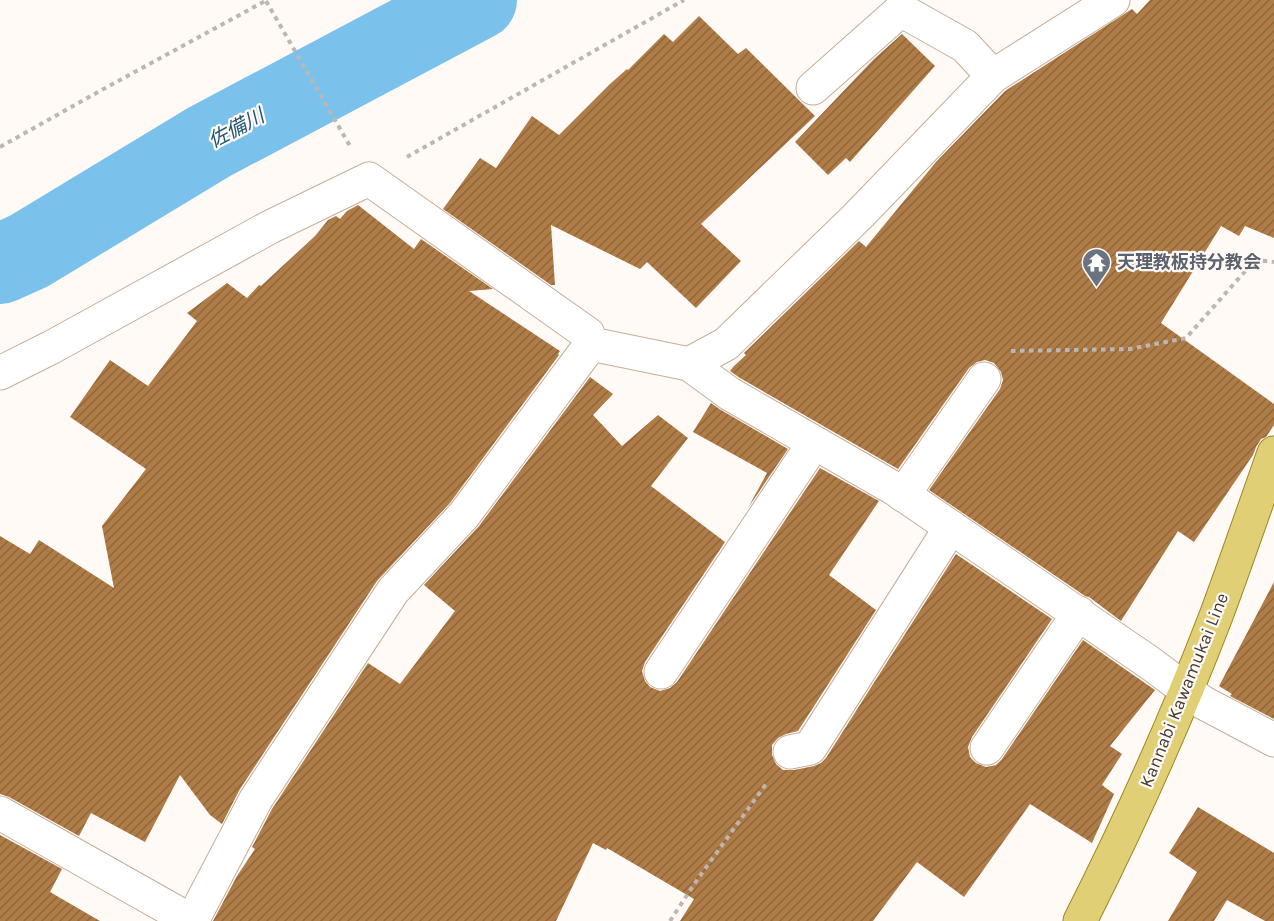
<svg xmlns="http://www.w3.org/2000/svg" width="1274" height="921" font-family="Karla,'Noto Sans JP',sans-serif">
<style>
.lines{fill:none;stroke-linecap:round;stroke-linejoin:round}
.river{stroke:#7ac2ec;stroke-width:80}
.building{fill:url(#building-hatch)}
.minor-casing{stroke:#c5ae99;stroke-width:35}
.major-casing{stroke:#9c8621;stroke-width:35}
.path{stroke:#bdb6b1;stroke-width:4;stroke-dasharray:4.5 4.5;stroke-linecap:butt}
.minor{stroke:#fff;stroke-width:33}
.major{stroke:#e0cf74;stroke-width:33}
.labels{text-anchor:middle;stroke-width:4.5;stroke-linejoin:round;paint-order:stroke}
.worship-label{font-size:18px;font-weight:bold;fill:#5b616d;stroke:#fffaf6;text-anchor:start}
.street-label{font-size:18px;fill:#443a32;stroke:#fffaf6}
.water-label{font-size:20px;font-style:italic;fill:#205674;stroke:#fffaf6}
</style>
<defs>
<pattern id="building-hatch" width="6" height="6" patternUnits="userSpaceOnUse" patternTransform="scale(1.5)"><rect width="6" height="6" fill="#af7c47"/><path d="M-1 1l2-2M0 6l6-6M5 7l2-2" fill="none" stroke="#90673c"/></pattern>
</defs>
<rect width="100%" height="100%" fill="#fffaf6"/>
<g class="lines">
<!-- river -->
<polyline class="river" points="0,264 29,251 209,142 477,0"/>
</g>
<!-- building -->
<g class="building">
<polygon points="1150,0 1274,0 1274,238 1245,226 1239,236 1221,226 1161,323 1274,404 1274,425 1266,437 1261,439 1256,447 1253,455 1194,542 1178,531 1121,621 1089,597 1085,596 929,490 1000,389 1003,380 1001,372 994,363 985,360 977,362 969,368 898,469 740,378 730,371 733,367 746,355 744,353 859,241 866,247 936,162 1005,91 1132,9 1137,14"/>
<polygon points="699,16 738,54 746,48 815,116 701,224 741,261 696,308 647,262 640,269 551,225 555,285 551,285 443,209 480,158 496,168 532,116 559,135 610,84 627,69 628,70 664,34 673,42"/>
<polygon points="902,34 935,66 850,162 846,158 828,175 795,142 874,59"/>
<polygon points="358,205 414,249 421,239 493,289 469,291 560,351 558,354 559,355 450,503 377,581 240,789 222,824 210,815 180,775 145,842 91,813 79,836 9,797 0,794 0,536 30,554 39,540 114,588 102,526 146,469 70,417 110,360 148,386 197,321 187,313 227,283 247,298 259,285 261,286 315,236 328,220 336,216 340,219 347,211"/>
<polygon points="590,377 613,394 593,415 622,446 658,415 688,438 651,486 725,542 645,662 642,671 645,681 650,687 660,691 670,688 677,682 820,468 879,501 829,575 876,610 798,731 786,734 778,738 772,745 772,755 776,764 783,770 794,770 814,766 821,763 826,758 956,554 1052,619 972,737 968,747 970,757 976,763 986,767 996,765 1002,759 1083,640 1155,690 1110,746 1122,754 1102,785 1114,794 1092,843 1030,804 964,897 917,862 873,921 680,921 694,899 607,848 606,850 593,843 556,921 213,921 237,876 255,849 252,847 272,809 368,663 400,684 455,611 424,585 479,526"/>
<polygon points="711,403 721,410 788,449 748,508 767,473 693,432"/>
<polygon points="1274,582 1274,719 1230,696 1232,694 1219,686"/>
<polygon points="1198,807 1274,853 1274,921 1265,921 1227,900 1214,921 1168,921 1197,872 1169,853"/>
<polygon points="0,835 62,869 50,892 100,921 0,921"/>
</g>
<g class="lines">
<defs>
<g id="minor">
<polyline points="813,88 901,10 965,46 993,76"/>
<polyline points="591,344 689,364 730,394 895,489 1150,663 1202,702 1274,740"/>
<polyline points="689,364 726,344 858,216 993,76 1113,0"/>
<polyline points="0,373 52,347 270,227 369,179 588,334 591,344 464,515 393,591 256,799 192,921"/>
<polyline points="903,495 984,379"/>
<polyline points="661,672 814,443"/>
<polyline points="987,748 1079,613"/>
<polyline points="790,752 810,748 951,527"/>
<polyline points="0,813 181,915 189,921"/>
</g>
<path id="major" d="M 1080,921 C 1130,822 1176,720 1216,616 C 1236,562 1255,507 1274,453"/>
</defs>
<!-- minor casing -->
<use href="#minor" class="minor-casing"/>
<!-- major casing -->
<use href="#major" class="major-casing"/>
<!-- path -->
<g class="path">
<polyline points="266,1 350,146"/>
<polyline points="0,147 98,92 267,0"/>
<polyline points="407,157 684,0"/>
<polyline points="1011,351 1130,349 1186,338 1255,260 1274,262"/>
<polyline points="670,921 697,880 766,784"/>
</g>
<!-- minor -->
<use href="#minor" class="minor"/>
<!-- major -->
<use href="#major" class="major"/>
</g>
<!-- icons -->
<defs>
<symbol id="temple-pin" viewBox="-11 -11 22 30"><path d="M0 17L-7.5 6A9.5 9.5 0 1 1 7.5 6Z" fill="#6b7280" stroke="#fffaf6"/><path d="M0-6L5-2H3V0L6.5 2.5H4V6H1.5V3h-3V6H-4V2.5H-6.5L-3 0V-2H-5Z" fill="#fff"/></symbol>
</defs>
<g fill-rule="evenodd">
<use href="#temple-pin" x="1080" y="246" width="33" height="45"/>
</g>
<g class="labels">
<!-- worship labels -->
<g class="worship-label">
<text x="1117" y="268">天理教板持分教会</text>
</g>
<!-- street labels -->
<g class="street-label">
<text transform="translate(1184 690) rotate(-68)" y="6">Kannabi Kawamukai Line</text>
</g>
<!-- water labels -->
<g class="water-label">
<text transform="translate(236 128) rotate(-28)" y="7">佐備川</text>
</g>
</g>
</svg>
